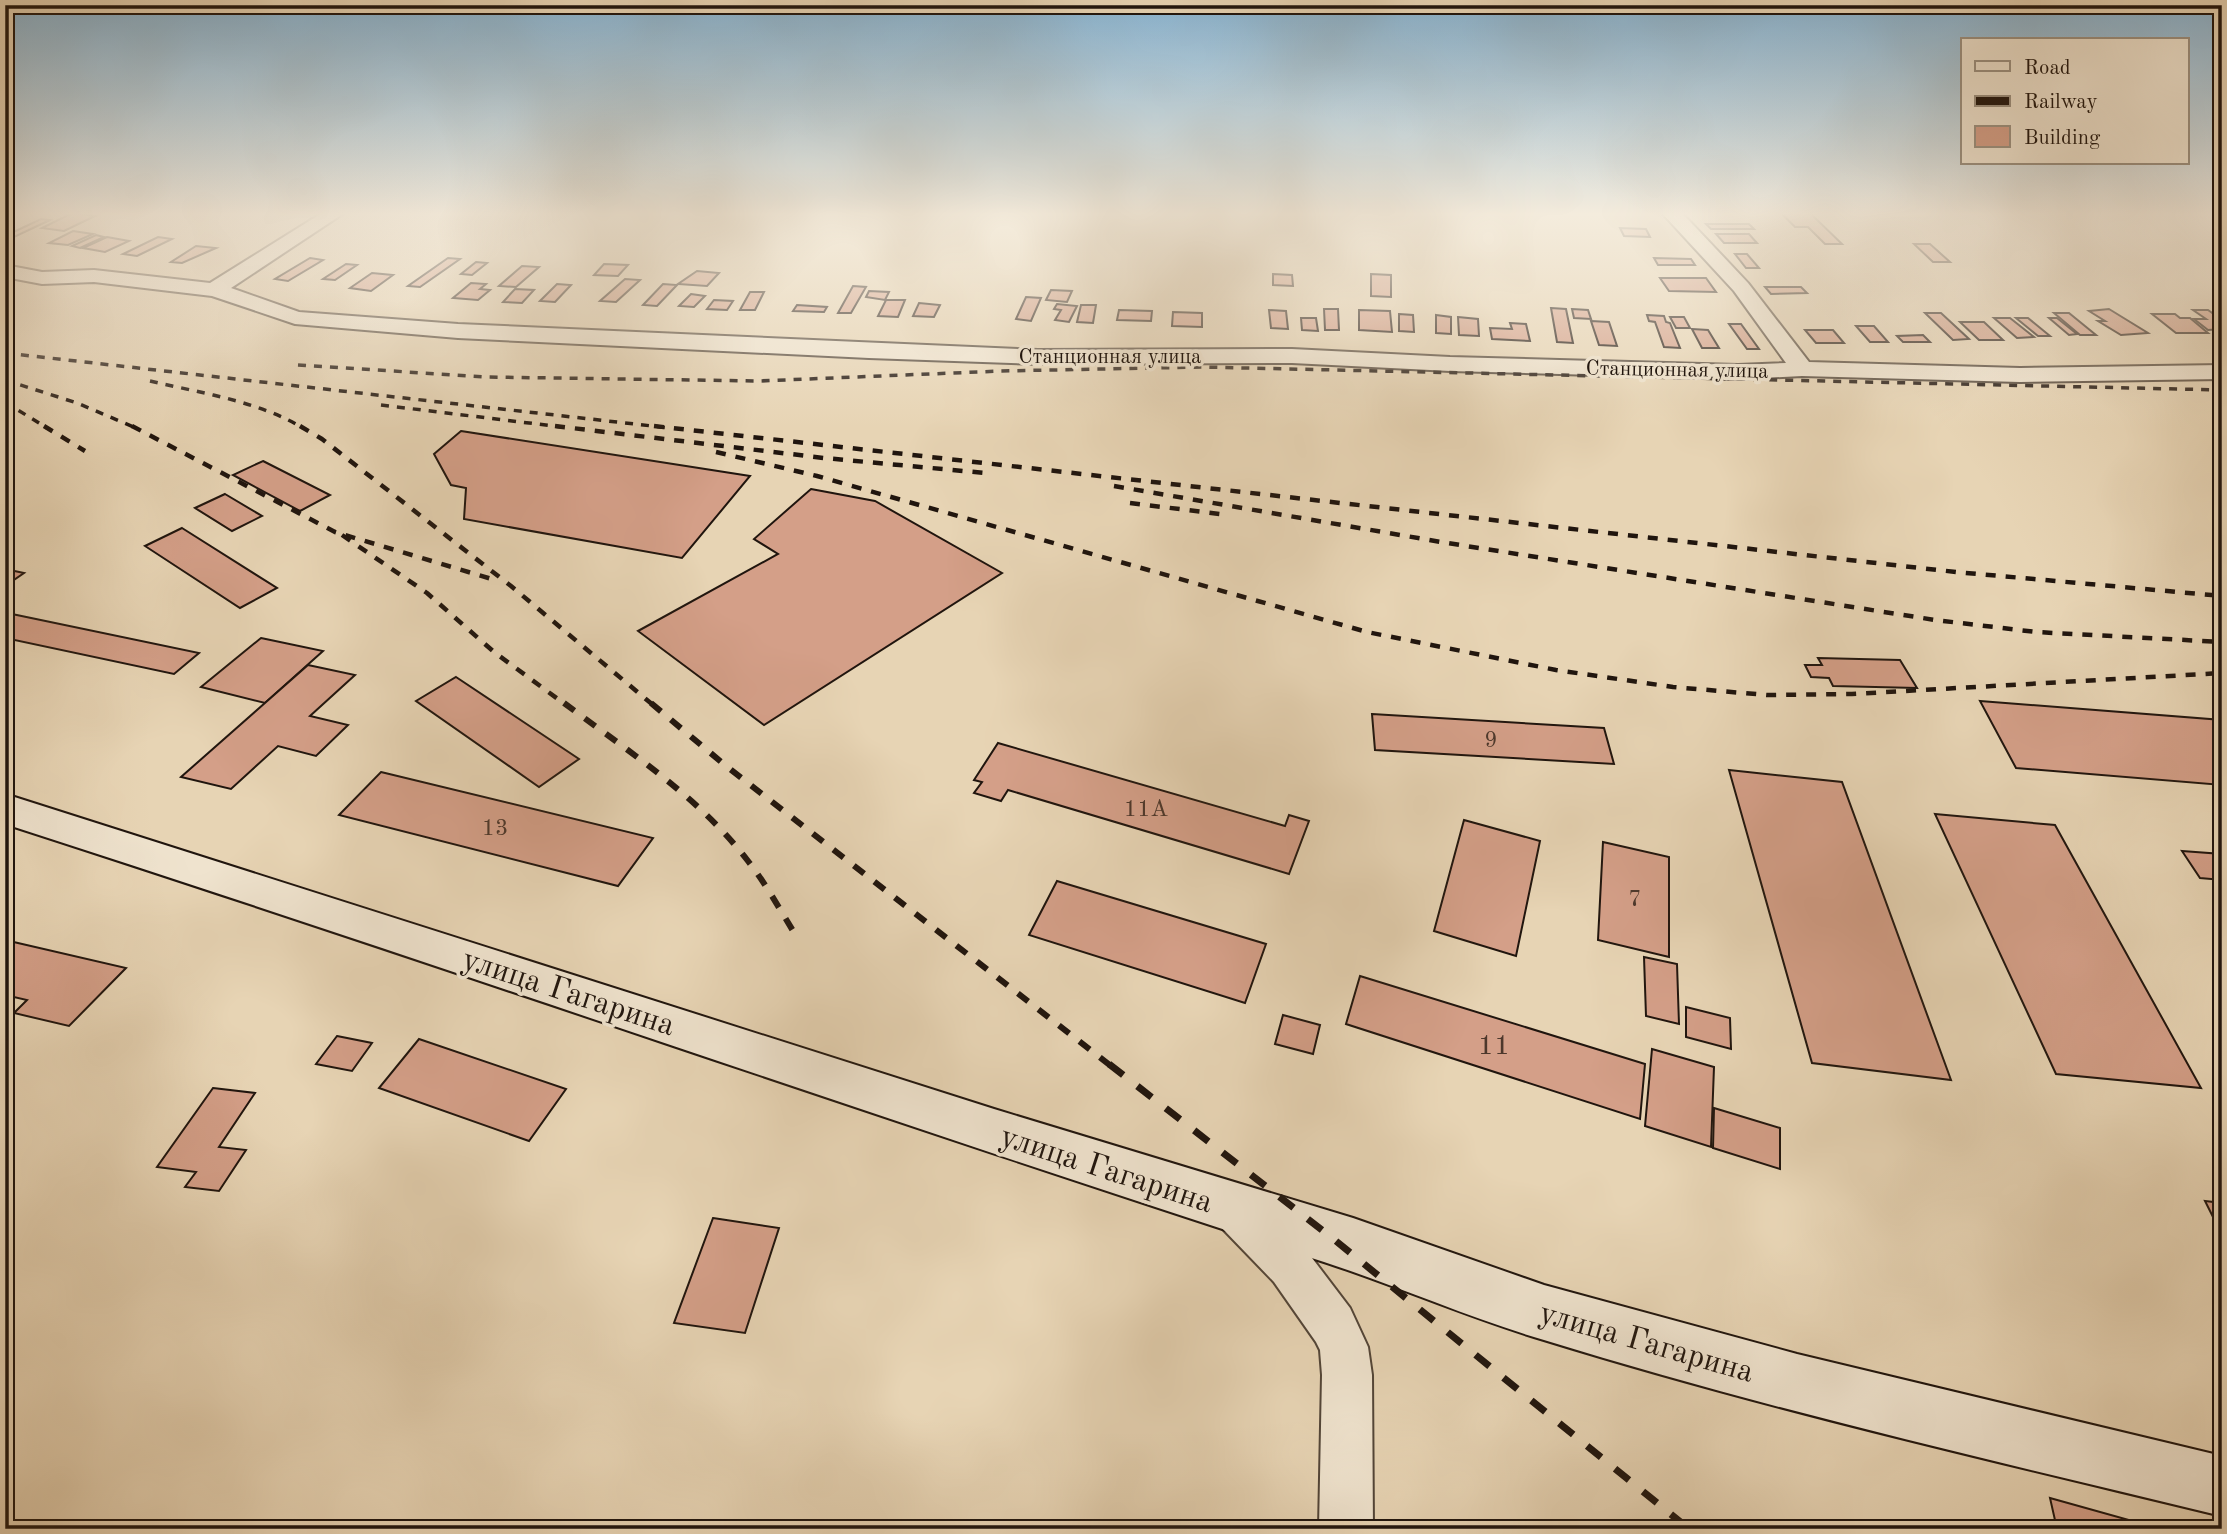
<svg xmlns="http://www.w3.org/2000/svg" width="2227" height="1534" font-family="'Old Standard TT',serif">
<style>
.building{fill:#d49f88;stroke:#20150e;stroke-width:2}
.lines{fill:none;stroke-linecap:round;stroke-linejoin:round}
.street-casing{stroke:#524538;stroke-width:4}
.secondary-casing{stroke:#20150e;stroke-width:4}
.street{fill:#efe3ce;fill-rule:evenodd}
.secondary{fill:#efe3ce;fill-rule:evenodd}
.rail-far3{stroke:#20150e;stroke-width:3.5;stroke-dasharray:8 8;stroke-linecap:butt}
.rail-far2{stroke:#20150e;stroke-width:4.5;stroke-dasharray:10 10;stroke-linecap:butt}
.rail-far1{stroke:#20150e;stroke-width:6;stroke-dasharray:13 13;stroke-linecap:butt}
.rail{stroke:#20150e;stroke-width:7;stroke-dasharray:18 18;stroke-linecap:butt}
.labels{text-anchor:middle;stroke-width:7;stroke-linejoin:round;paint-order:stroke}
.far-street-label{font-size:21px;fill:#20150e;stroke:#efe3ce}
.number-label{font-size:23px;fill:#4d382c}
.near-number-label{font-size:28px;fill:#4d382c}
.near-street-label{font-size:32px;fill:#20150e;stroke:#efe3ce}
</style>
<rect width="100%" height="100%" fill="#e7d4b4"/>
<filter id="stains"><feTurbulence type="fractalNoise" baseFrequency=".00286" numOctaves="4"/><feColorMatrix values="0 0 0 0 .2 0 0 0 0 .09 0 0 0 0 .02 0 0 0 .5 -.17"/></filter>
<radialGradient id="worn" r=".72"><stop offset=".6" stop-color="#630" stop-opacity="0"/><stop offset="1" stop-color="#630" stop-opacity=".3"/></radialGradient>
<!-- building -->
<g class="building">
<polygon points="72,213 95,216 64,231 42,228"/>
<polygon points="1781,213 1810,213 1842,244 1825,244 1808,227 1795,227"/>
<polygon points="41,219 50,220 14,237 5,236"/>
<polygon points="1706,224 1749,224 1754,229 1711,229"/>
<polygon points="1620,228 1646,229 1650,237 1624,236"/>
<polygon points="73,231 93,234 68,245 49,243"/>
<polygon points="1716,234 1749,234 1757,243 1724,243"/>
<polygon points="96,235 104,237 80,248 72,246"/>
<polygon points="107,237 129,241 105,252 83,248"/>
<polygon points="158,237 172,239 137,256 123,254"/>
<polygon points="1914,244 1930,244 1950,262 1933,262"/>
<polygon points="196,246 216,248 182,263 171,262"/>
<polygon points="1735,254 1747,254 1759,268 1746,268"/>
<polygon points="310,258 323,260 288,281 275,279"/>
<polygon points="448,258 460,259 420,287 408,286"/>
<polygon points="1654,258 1691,259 1695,265 1658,265"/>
<polygon points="476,262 487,263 472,275 461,274"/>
<polygon points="346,264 357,265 335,280 323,279"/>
<polygon points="604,264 628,265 618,276 594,275"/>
<polygon points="522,266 539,267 516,287 499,286"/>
<polygon points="697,271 719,273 707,286 678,284"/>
<polygon points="372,273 393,275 371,291 350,288"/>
<polygon points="1273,274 1292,275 1293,286 1273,285"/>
<polygon points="1371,274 1391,275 1391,297 1371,296"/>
<polygon points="1660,278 1706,278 1716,292 1669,291"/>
<polygon points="625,279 640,280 616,302 600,301"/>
<polygon points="471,283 486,284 480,289 490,290 478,300 453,298"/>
<polygon points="557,284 571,285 555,302 540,301"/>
<polygon points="663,284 677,285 657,306 643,305"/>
<polygon points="853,286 866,287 851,313 838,313"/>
<polygon points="1765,287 1801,287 1807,293 1771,294"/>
<polygon points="515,289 534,290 522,303 503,302"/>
<polygon points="1051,290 1072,291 1067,302 1046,300"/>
<polygon points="869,291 889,292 885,300 866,297"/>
<polygon points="750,292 764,292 755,310 740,310"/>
<polygon points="691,294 705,296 694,307 679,306"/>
<polygon points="1026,297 1041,298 1031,321 1016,319"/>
<polygon points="714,300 733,301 727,310 707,309"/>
<polygon points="886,300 905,300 898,317 878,316"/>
<polygon points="919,303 940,305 934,317 913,316"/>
<polygon points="1057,304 1077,306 1069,322 1055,320 1061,310 1054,309"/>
<polygon points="797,305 827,307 824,312 793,311"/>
<polygon points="1081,305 1096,305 1093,323 1077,322"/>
<polygon points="1551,308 1566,309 1573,343 1557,342"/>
<polygon points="1324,309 1338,309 1339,330 1325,330"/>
<polygon points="1572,309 1588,310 1591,319 1574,318"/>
<polygon points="2109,309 2148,333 2121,335 2098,321 2105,321 2089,311"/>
<polygon points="1119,310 1152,311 1151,321 1117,320"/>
<polygon points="1269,310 1286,311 1288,329 1271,328"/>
<polygon points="1359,310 1390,311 1392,332 1359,330"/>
<polygon points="2193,310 2208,310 2222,320 2222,329 2208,330 2194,319 2206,319"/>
<polygon points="1173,312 1202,313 1202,327 1172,326"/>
<polygon points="1925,313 1941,313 1969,339 1953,340"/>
<polygon points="2054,313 2069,313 2096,335 2080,335"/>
<polygon points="1399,314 1413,315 1414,332 1399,331"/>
<polygon points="2152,314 2175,314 2180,318 2190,318 2208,333 2176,333"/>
<polygon points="1436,315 1451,317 1451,334 1436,333"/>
<polygon points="1647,315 1664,316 1666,322 1670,323 1680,348 1664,347 1655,322 1649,321"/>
<polygon points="1458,317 1478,319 1479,336 1459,335"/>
<polygon points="1670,317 1684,317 1690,328 1676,328"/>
<polygon points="1301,318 1316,318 1318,331 1302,330"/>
<polygon points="1994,318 2010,318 2034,337 2017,338"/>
<polygon points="2016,318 2028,318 2050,336 2038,336"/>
<polygon points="2049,318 2057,318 2077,334 2069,335"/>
<polygon points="1591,321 1609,322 1617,346 1599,345"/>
<polygon points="1960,322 1984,322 2003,340 1979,340"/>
<polygon points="1510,323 1526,324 1530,341 1492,339 1490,328 1512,329"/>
<polygon points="1729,324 1741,324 1759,349 1747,349"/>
<polygon points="1856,326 1874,326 1888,342 1870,342"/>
<polygon points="1692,329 1708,330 1719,348 1702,348"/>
<polygon points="1805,330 1833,330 1844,343 1816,343"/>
<polygon points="1923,335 1930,342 1903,342 1897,336"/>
<polygon points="461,431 750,476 682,558 464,519 466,488 451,485 434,454"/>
<polygon points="263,461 330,495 300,511 233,475"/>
<polygon points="811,489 875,501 1002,573 764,725 638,631 778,554 754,539"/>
<polygon points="225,494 262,516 232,531 195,508"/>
<polygon points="182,528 277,588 240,608 145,546"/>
<polygon points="5,569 24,573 5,586"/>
<polygon points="12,614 199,653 174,674 5,638 5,618"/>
<polygon points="261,638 323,651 265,703 201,687"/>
<polygon points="1818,658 1900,660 1917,688 1833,686 1829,678 1811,677 1805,665 1822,665"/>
<polygon points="308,665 355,675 310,716 348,725 316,756 278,746 231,789 181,777"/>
<polygon points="456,677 579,759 539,787 416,701"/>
<polygon points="1980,701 2222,720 2222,785 2016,768"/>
<polygon points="1372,714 1604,728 1614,764 1375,750"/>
<polygon points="998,743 1285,826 1289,815 1309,821 1289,874 1008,790 1001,801 974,793 982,782 974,780"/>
<polygon points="1729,770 1842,782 1951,1080 1812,1063"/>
<polygon points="381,772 653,838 618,886 339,815"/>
<polygon points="1935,814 2055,825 2201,1088 2056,1074"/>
<polygon points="1464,820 1540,841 1516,956 1434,931"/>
<polygon points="1603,842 1669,857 1669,957 1598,940"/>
<polygon points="2182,851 2222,854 2222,880 2200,878"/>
<polygon points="1057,881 1266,944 1245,1003 1029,935"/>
<polygon points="5,940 126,968 69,1026 14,1013 27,1000 5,995"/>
<polygon points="1644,957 1677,964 1679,1024 1646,1016"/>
<polygon points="1360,976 1645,1064 1640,1119 1346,1024"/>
<polygon points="1686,1007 1730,1018 1731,1049 1686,1037"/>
<polygon points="1283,1015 1320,1025 1313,1054 1275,1044"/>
<polygon points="337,1036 372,1043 352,1071 316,1064"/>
<polygon points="419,1039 566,1089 529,1141 379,1088"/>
<polygon points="1652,1049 1714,1067 1711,1147 1645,1126"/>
<polygon points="213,1088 255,1093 219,1147 246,1150 219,1191 185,1187 196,1172 157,1167"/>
<polygon points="1714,1108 1780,1128 1780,1169 1713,1148"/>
<polygon points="2205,1201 2222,1203 2222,1235"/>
<polygon points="713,1218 779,1228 745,1333 674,1323"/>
<polygon points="2050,1498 2161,1529 2057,1529"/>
</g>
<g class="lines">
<defs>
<g id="street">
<polygon points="322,213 344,213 231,288 299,312 458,324 1038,350 1292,349 1450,357 1738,365 1786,363 1734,291 1662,213 1682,213 1748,283 1809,362 2020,368 2222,365 2222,379 2020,382 1802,376 1738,379 1450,371 1292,363 1038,364 869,358 458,338 295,324 212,296 94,282 42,284 5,277 5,265 42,272 94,270 210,283"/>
<polygon points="1237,1190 1253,1197 1306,1250 1350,1308 1368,1347 1372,1375 1373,1529 1319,1529 1322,1375 1320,1350 1316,1342 1274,1282 1221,1227 1215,1212 1221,1197"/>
</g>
<path id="secondary" d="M 5,794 L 994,1109 L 1353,1218 L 1544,1285 L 1797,1354 L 2222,1456 L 2222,1516 C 1995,1461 1767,1409 1544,1340 C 1469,1318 1398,1286 1324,1262 C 883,1120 446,966 5,824 Z"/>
</defs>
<!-- street casing -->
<use href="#street" class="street-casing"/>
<!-- secondary casing -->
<use href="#secondary" class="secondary-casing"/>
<!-- street -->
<use href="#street" class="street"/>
<!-- secondary -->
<use href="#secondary" class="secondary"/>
<!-- rail-far3 -->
<g class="rail-far3">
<polyline points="5,353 670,428"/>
<polyline points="298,365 486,377 759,381 1001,371 1202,367 2222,390"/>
<polyline points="5,380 77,403 136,428"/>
<path d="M 150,381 C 201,393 258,401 303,428"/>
<polyline points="5,402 47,428"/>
<polyline points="381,405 570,428"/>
</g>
<!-- rail-far2 -->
<g class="rail-far2">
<polyline points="44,426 85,451"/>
<polyline points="132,426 335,532 495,580"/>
<polyline points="300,426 322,439 511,586 653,705"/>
<polyline points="555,426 824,458 985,473"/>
<polyline points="654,426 1956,572 2222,596"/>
<polyline points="716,452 817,476 1367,632 1556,670 1673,687 1767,695 1852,694 2222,673"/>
<polyline points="1114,486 1441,542 1935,620 2036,632 2222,642"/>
<polyline points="1130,503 1228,515"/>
<polyline points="342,535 427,593 494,652 566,705"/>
</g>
<!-- rail-far1 -->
<g class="rail-far1">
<path d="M 564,703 C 628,751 699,797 748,861 C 766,884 780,910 795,934"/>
<polyline points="651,703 726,766 1111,1066"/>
</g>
<!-- rail -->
<polyline class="rail" points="1109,1064 1331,1237 1689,1529"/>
</g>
<!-- sky -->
<linearGradient id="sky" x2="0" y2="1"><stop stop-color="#88b5d4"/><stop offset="0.5" stop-color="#f4ecdd"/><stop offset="1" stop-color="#f4ecdd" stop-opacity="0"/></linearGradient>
<rect width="2227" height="428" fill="url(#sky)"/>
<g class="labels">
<!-- far-street labels -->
<g class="far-street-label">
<text x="1110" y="363">Станционная улица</text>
<text transform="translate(1677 369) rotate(1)" y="7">Станционная улица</text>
</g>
<!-- number labels -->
<g class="number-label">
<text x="1491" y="747">9</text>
<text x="1146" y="816">11А</text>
<text x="495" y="835">13</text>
<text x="1635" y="906">7</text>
</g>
<!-- near-number labels -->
<g class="near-number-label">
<text x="1494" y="1054">11</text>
</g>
<!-- near-street labels -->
<g class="near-street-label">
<text transform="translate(569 991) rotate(18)" y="11">улица Гагарина</text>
<text transform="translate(1107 1168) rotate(18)" y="11">улица Гагарина</text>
<text transform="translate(1647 1341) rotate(16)" y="11">улица Гагарина</text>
</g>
</g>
<!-- margin -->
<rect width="2227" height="1534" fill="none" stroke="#e7d4b4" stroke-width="28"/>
<rect x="7" y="7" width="2213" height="1520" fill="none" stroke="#20150e" stroke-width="3.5"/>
<rect x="14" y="14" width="2199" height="1506" fill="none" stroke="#20150e" stroke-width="2"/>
<!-- legend -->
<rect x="1961" y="38" width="228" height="126" fill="#efe3ce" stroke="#9c9181" stroke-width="2"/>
<rect x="1975" y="61" width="35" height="10" fill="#efe3ce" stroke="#9c9181" stroke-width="2"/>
<text x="2024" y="74" font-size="21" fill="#20150e">Road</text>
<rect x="1975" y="96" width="35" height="10" fill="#20150e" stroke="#9c9181" stroke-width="2"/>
<text x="2024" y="108" font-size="21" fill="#20150e">Railway</text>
<rect x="1975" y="126" width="35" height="21" fill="#d49f88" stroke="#9c9181" stroke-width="2"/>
<text x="2024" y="144" font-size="21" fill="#20150e">Building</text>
<rect width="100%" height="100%" filter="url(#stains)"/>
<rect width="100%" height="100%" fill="url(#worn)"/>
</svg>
